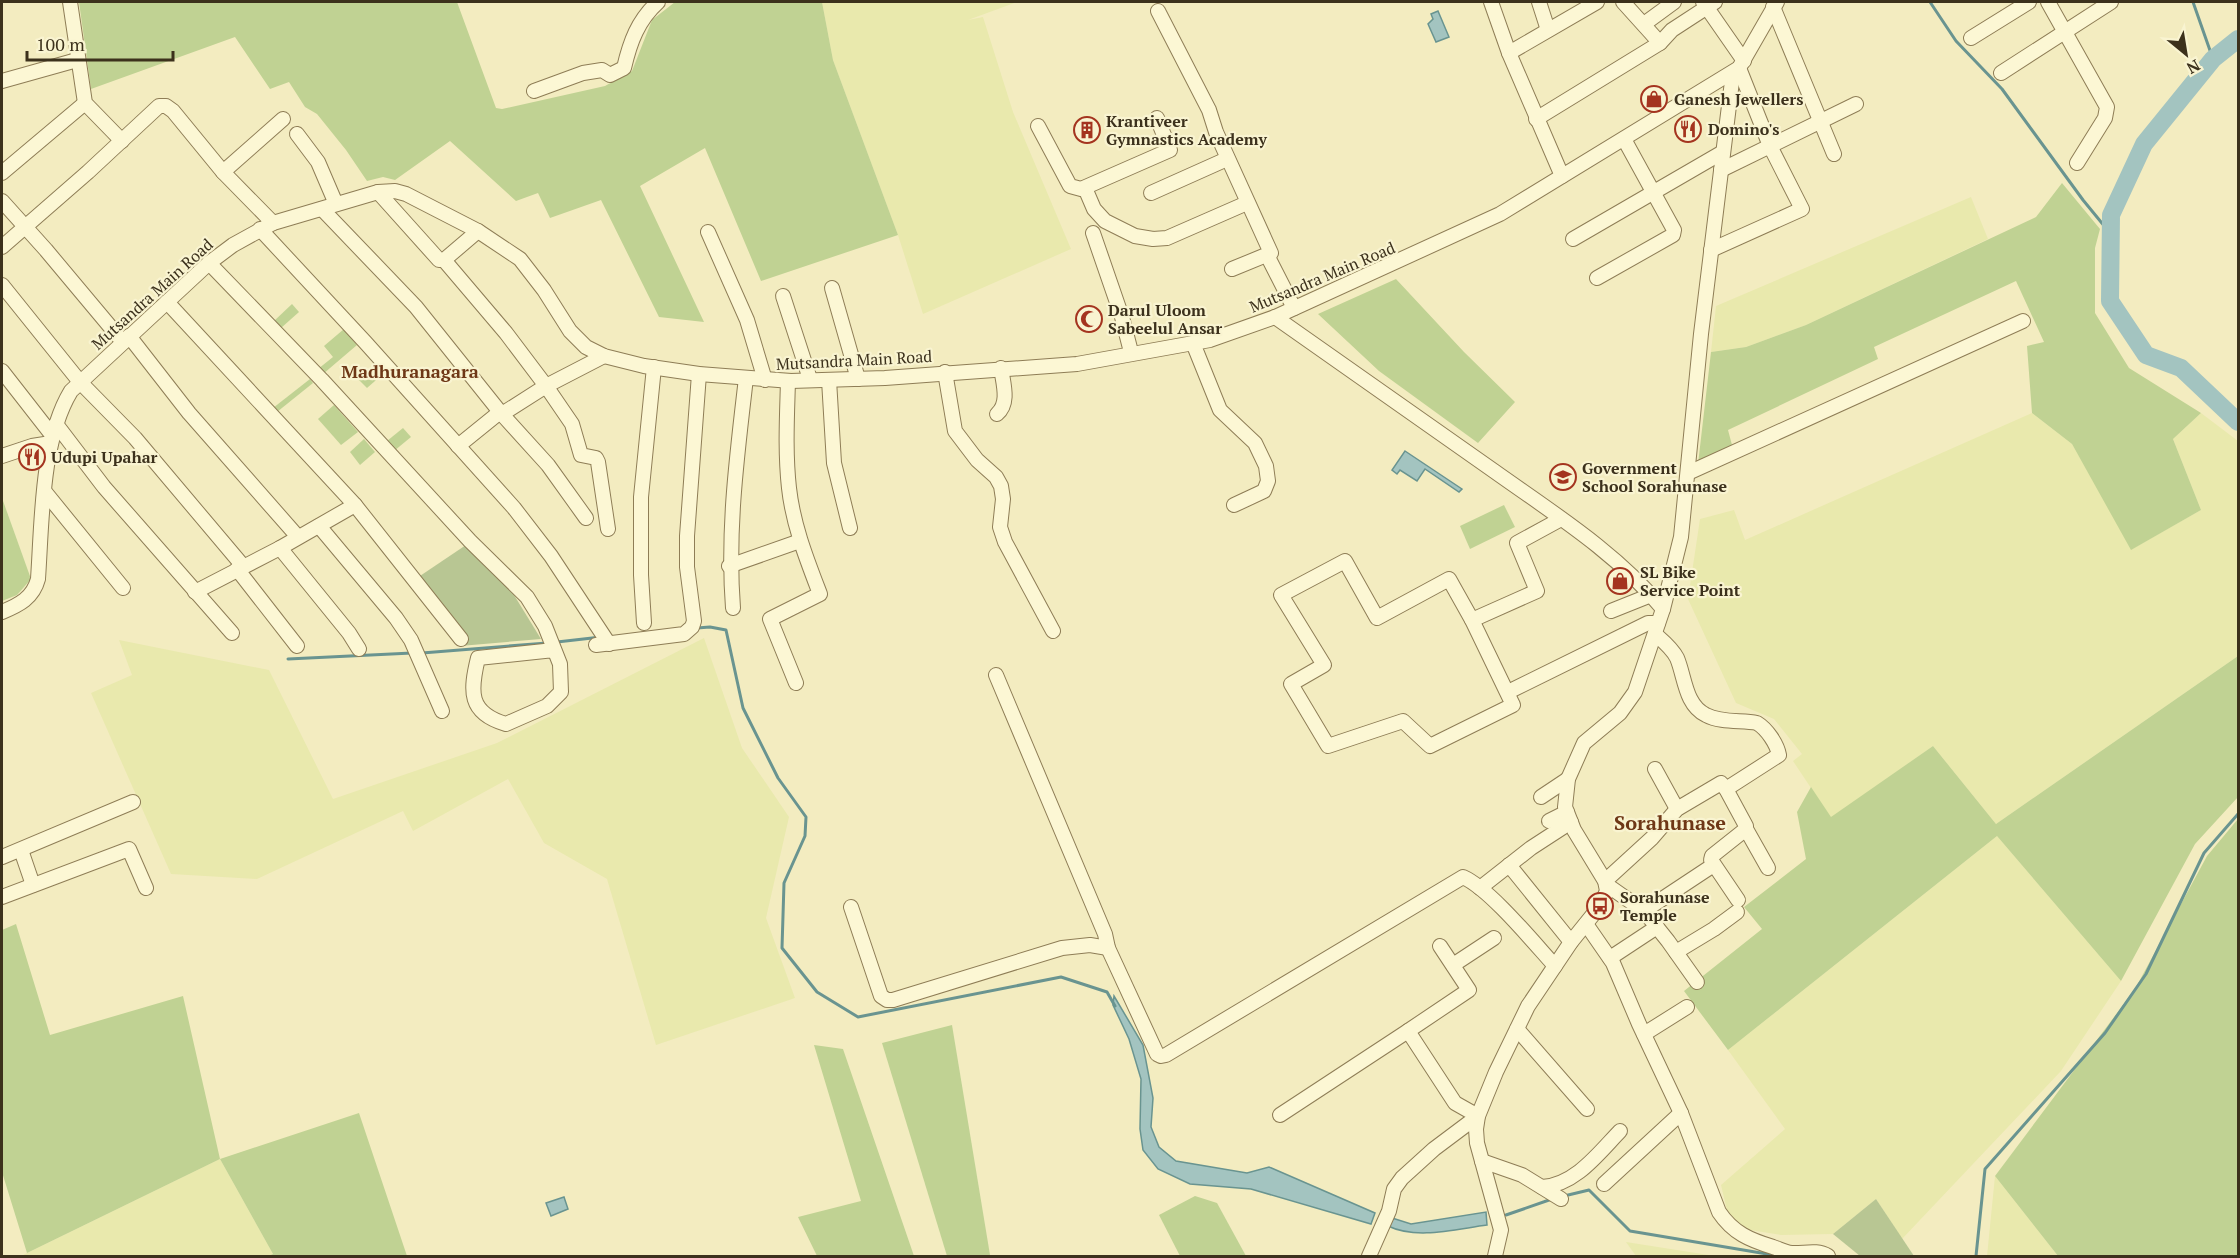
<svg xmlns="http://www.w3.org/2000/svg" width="2240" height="1258" font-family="'PT Serif',serif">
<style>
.farmland{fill:#e9e9ad}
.green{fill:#c0d293}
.cemetery{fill:#b8c693}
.water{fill:#a3c4c0;stroke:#699490;stroke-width:1.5}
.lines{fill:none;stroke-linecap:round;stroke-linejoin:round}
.stream{stroke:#699490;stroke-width:3}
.river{stroke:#a3c4c0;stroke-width:18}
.minor-casing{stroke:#8e7d56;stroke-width:16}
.minor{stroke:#fcf7d4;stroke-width:14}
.labels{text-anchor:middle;stroke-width:4.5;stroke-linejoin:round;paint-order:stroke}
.poi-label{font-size:16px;font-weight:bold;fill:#3c311c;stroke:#f9f4d1;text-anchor:start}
.street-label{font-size:16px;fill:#3c311c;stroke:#f9f4d1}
.neighbourhood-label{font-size:18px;font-weight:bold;fill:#6e3716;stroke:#f9f4d1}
.quarter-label{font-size:20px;font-weight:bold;fill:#6e3716;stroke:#f9f4d1}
</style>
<rect width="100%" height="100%" fill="#f3ecc0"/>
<!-- farmland -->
<g class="farmland">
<polygon points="822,2 1017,2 968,20 983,17 1013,112 1071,249 923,314 898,235 833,60"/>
<polygon points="1971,197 1988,239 1806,325 1746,347 1711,352 1716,306"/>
<polygon points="2032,413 2072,444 2132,549 2201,510 2173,439 2201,413 2238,441 2238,656 1996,824 1933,746 1831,818 1793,761 1802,754 1774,719 1736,703 1688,599 1700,519 1734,510 1745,540"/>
<polygon points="704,638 742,748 789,817 766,918 795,998 656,1045 607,879 544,843 508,779 413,831 403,811 257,879 171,874 91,693 132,675 119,640 269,670 333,799 497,743"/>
<polygon points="1997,836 2121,981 2061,1071 1902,1239 1876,1199 1833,1234 1781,1235 1731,1227 1721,1185 1785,1129 1728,1050"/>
<polygon points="220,1159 273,1254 268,1256 21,1256"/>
<polygon points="1995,1176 2058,1256 1987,1256"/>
<polygon points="1626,1242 1715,1256 1636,1256"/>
</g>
<!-- green -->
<g class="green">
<polygon points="79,2 457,2 496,108 502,109 605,86 632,71 652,20 675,2 822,2 833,60 898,235 761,281 705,148 640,186 704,322 659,317 601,200 550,218 538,193 516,201 450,141 395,180 383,177 367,181 346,150 317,114 305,107 289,82 270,89 235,37 91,89"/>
<polygon points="2062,183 2100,229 2095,248 2095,313 2129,368 2201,413 2173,439 2201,510 2131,550 2072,444 2032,413 2027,346 2044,342 2016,281 1874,347 1878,359 1728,430 1732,445 1698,464 1711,352 1746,347 1806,325 2036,217"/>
<polygon points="1396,279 1464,352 1515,402 1478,443 1379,371 1318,314"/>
<polygon points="292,304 299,312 281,328 274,321"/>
<polygon points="344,329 357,345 323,374 318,369 333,357 324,346"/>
<polygon points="375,366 383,374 367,388 359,380"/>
<polygon points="310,379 313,383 277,412 273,408"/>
<polygon points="334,405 358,432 341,445 318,419"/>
<polygon points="403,428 411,437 394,451 387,441"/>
<polygon points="364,439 375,452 360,465 350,452"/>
<polygon points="2,498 31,579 17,595 2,601"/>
<polygon points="1504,505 1515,527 1470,549 1460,526"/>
<polygon points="2238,656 2238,797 2195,844 2121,981 1997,836 1728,1050 1684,991 1762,929 1744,907 1806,859 1797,812 1811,787 1831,817 1933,746 1996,824"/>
<polygon points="2238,819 2238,1256 2058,1256 1995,1176 2135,989 2207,856"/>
<polygon points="16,924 50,1035 183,996 220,1159 359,1113 407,1256 268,1256 273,1254 220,1159 27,1253 2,1172 2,930"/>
<polygon points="952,1025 990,1255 989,1256 947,1256 882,1043"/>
<polygon points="814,1045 843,1049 914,1256 817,1256 798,1217 861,1201"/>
<polygon points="1195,1196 1217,1203 1246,1256 1180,1256 1159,1215"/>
</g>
<!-- cemetery -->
<g class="cemetery">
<polygon points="466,545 514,595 541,639 460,646 411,582"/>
<polygon points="1876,1199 1914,1256 1860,1256 1833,1234"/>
</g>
<!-- water -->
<g class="water">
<polygon points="1438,11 1449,37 1436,42 1428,24 1433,19 1431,14"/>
<polygon points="1405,451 1462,489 1459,492 1425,469 1417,481 1400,470 1397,474 1392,470"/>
<polygon points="1114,996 1143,1045 1153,1098 1151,1127 1159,1147 1176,1161 1247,1173 1269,1167 1375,1213 1371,1224 1251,1189 1190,1184 1158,1169 1143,1150 1140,1129 1141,1079 1129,1039 1113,1005"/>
<polygon points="564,1197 568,1209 551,1216 546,1203"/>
<path d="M 1486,1212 L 1487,1225 C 1456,1229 1417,1240 1388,1226 L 1389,1217 L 1411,1224 Z"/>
</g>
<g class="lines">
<!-- stream -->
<g class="stream">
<polyline points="1930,2 1956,41 2002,89 2083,200 2110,233"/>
<polyline points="2193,2 2213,59"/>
<polyline points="697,628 710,627 726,630 743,708 778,778 806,817 805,836 784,883 782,948 817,992 858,1017 1061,977 1107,992 1115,1006"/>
<polyline points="557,642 601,637"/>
<polyline points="422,653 547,643"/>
<polyline points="288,659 412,653"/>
<polyline points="1564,1196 1589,1190 1630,1231 1779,1256"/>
<polyline points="1506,1215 1552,1199"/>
<polyline points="1976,1256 1985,1169 2105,1033 2146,974 2204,853 2238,814"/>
</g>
<!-- river -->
<polyline class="river" points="2238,39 2213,59 2144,144 2111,215 2110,301 2146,355 2181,368 2238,422"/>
<defs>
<g id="minor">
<polyline points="70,2 85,103 122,141"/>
<polyline points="1491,2 1509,53 1562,176"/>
<polyline points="1539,2 1548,30"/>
<polyline points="1623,2 1660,43 1672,30 1715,2"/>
<polyline points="1703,2 1744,61"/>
<polyline points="2048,2 2107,107 2105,118 2077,163"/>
<polyline points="1773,7 1834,154"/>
<polyline points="1158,11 1209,110 1216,132 1271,253 1232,269"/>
<polyline points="1644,24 1674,2"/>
<polyline points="1971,38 2029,2"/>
<polyline points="1509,53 1597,2"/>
<polyline points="2001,73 2111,2"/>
<polyline points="2,81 77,60"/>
<path d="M 534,91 L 583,73 L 602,70 L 610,75 L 624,68 C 630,42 638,20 658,2"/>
<polyline points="1536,119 1660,43"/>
<polyline points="1038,126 1070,186 1081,189 1170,150 1157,118"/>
<polyline points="297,134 318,162 336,204"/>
<polyline points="1721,170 1856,104"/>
<polyline points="223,172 283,119"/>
<polyline points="2,173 85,103"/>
<polyline points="1085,188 1094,209 1105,221 1135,236 1153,239 1167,238 1247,203"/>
<polyline points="378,192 439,260 444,260 506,333 546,386 572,424 581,455 596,458 598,462 608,529"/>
<polyline points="1151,193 1227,159"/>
<polyline points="2,201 46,250 123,342"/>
<polyline points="322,209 416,307 500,412 548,465 586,518"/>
<polyline points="260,229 365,342 514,508 551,556 609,644"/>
<polyline points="708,232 747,320 765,380"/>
<polyline points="1093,233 1122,317 1131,352"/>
<polyline points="1573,239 1723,152"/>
<polyline points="2,247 88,172 159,106 166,106 173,111 223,172 273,223"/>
<polyline points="1711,250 1802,209 1770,146 1739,68"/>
<polyline points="1267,255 1294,308"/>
<polyline points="444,260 478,231"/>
<path d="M 209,263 L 322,380 L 470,541 L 527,597 L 545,626 L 560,664 L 561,692 L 547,706 L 506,724 C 468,713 470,691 478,658 L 554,650"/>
<polyline points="1597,278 1673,235 1674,230 1624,139"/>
<polyline points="2,285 80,382 135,438 243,566"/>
<polyline points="832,288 858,379"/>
<polyline points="783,296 810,379"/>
<polyline points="167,302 355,505 461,639"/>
<path d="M 1275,317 C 1348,368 1421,420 1494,471 C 1553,513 1617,553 1663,609"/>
<polyline points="129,336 189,413 298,537"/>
<polyline points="1193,343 1220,410 1255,443 1266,466 1268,481 1264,491 1234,505"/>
<polyline points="2,371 52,435"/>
<polyline points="945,372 955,431 977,460 996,477 1001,486 1003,499 1000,527 1005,542 1053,631"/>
<polyline points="829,380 834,463 850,528"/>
<path d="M 788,381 C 787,416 785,452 789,488 C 793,525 807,560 820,594 L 770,619 L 796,683"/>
<polyline points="502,414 546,386 604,356"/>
<path d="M 997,414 C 1010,403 1003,383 1001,368"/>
<polyline points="56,424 104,487 232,633"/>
<polyline points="458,446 500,412"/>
<polyline points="2,456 32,446 51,443"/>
<polyline points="1688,473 2023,321"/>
<polyline points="45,492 123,588"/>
<polyline points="319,526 396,618 411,640 442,711"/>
<polyline points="280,548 349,633 359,649"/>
<polygon points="1345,561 1377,618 1449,579 1472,620 1513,705 1430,746 1403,721 1328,746 1291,684 1324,665 1281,595"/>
<polyline points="729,566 800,541"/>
<polyline points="237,569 297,646"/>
<polyline points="195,592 280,548 355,505"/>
<path d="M 733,608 C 727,531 737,455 746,378"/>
<polyline points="1611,611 1651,595"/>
<path d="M 2,612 C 19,605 33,598 38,579 C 42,522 41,440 71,391 L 209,263 L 233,245 L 273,223 L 378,192 L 395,191 L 406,194 L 478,231 L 520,259 L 544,290 L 570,331 L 586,347 L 604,356 L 644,366 L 699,374 L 791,381 L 885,378 L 1077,364 L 1210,340 L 1275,317 L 1500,214 L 1739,68 L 1777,2"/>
<polyline points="1472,620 1537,591 1517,543 1561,519"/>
<polyline points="644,623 641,575 641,497 654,367"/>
<path d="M 1655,634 C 1663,641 1672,648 1677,658 C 1685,677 1685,705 1706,715 C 1721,723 1742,720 1757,723 C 1767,729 1777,744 1779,755 L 1726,789"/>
<polyline points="596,645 684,634 692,627 694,621 687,567 687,536 699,374"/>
<path d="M 996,675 L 1105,934 L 1108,948 L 1157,1054 L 1161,1056 L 1166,1055 L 1463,877 C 1490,889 1534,943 1555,966"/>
<polyline points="1508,692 1648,623 1658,623"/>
<polyline points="1655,769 1677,809"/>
<polyline points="1541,797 1568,779"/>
<polyline points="1549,821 1567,812"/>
<polyline points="1746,829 1768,868"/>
<polyline points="21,850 33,885"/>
<polyline points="2,857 133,802"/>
<polyline points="1509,865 1571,942"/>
<polyline points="1605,881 1652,838 1677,809 1721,783 1726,789 1746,826 1746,829 1712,856 1711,860 1738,900"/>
<polyline points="1607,885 1644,911 1668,941 1697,982"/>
<polyline points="1480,888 1531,848 1571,822"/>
<polyline points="2,897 129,849 146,888"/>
<polyline points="851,907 881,996 887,1000 893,1000 1062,948 1090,945 1108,948"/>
<polyline points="1644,911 1709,868"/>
<path d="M 1586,924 L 1613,963 L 1639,1024 L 1681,1113 L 1719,1212 C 1733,1233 1750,1240 1773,1247 C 1779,1249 1785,1252 1791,1253 C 1804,1254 1816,1249 1828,1256"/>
<polyline points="1676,952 1714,929 1737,912"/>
<polyline points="1610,958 1657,927"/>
<polyline points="1453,965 1494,938"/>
<polyline points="1517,1029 1587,1109"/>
<polyline points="1644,1034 1687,1007"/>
<polyline points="1280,1115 1408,1031"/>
<polyline points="1482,1161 1522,1175 1561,1199"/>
<polyline points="1604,1184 1681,1113"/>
<path d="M 1542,1187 C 1575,1185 1598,1154 1620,1131"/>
<polyline points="1369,1256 1389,1211 1394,1189 1402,1178 1434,1149 1478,1116 1455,1103 1408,1031 1469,990 1440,946"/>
<polyline points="1495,1256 1501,1230 1477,1143 1476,1129 1478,1116 1496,1072 1528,1006 1571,942 1600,906 1607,891 1605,881 1574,830 1565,807 1568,779 1584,743 1620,713 1635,692 1663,609 1681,537 1701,334 1733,73"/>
</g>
</defs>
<!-- minor casing -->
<use href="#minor" class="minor-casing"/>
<!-- minor -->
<use href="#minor" class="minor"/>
</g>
<!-- icons -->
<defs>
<symbol id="shop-ring" viewBox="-11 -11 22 22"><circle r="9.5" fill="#f9f4d1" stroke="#a4341f" stroke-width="1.5"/><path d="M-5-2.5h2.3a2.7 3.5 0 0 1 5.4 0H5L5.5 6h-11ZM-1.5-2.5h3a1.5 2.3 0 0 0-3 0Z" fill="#a4341f"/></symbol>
<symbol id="restaurant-ring" viewBox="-11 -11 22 22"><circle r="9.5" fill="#f9f4d1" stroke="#a4341f" stroke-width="1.5"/><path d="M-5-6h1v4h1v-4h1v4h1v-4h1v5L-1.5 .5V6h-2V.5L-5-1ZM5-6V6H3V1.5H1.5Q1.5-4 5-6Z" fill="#a4341f"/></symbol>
<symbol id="building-ring" viewBox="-11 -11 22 22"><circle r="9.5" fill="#f9f4d1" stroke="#a4341f" stroke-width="1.5"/><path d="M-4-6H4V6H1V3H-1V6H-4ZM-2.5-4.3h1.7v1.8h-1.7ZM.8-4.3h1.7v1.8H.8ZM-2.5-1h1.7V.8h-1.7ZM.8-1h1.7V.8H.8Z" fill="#a4341f"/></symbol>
<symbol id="mosque-ring" viewBox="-11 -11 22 22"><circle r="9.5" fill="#f9f4d1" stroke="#a4341f" stroke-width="1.5"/><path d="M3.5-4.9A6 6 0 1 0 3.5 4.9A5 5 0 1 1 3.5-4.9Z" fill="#a4341f"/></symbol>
<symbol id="school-ring" viewBox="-11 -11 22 22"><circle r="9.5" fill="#f9f4d1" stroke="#a4341f" stroke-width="1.5"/><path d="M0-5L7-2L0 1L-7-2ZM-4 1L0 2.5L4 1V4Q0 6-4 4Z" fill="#a4341f"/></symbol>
<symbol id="bus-ring" viewBox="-11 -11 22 22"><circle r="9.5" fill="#f9f4d1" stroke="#a4341f" stroke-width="1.5"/><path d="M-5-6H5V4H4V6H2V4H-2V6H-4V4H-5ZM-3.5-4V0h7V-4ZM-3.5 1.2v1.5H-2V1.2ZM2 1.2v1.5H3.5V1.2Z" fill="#a4341f"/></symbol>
</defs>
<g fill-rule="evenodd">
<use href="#shop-ring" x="1639" y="84" width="30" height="30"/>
<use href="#restaurant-ring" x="1673" y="114" width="30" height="30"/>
<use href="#building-ring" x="1072" y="115" width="30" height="30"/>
<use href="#mosque-ring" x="1074" y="304" width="30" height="30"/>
<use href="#restaurant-ring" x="17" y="442" width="30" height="30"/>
<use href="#school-ring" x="1548" y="462" width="30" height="30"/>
<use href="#shop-ring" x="1605" y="566" width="30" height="30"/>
<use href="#bus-ring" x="1585" y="891" width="30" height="30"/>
</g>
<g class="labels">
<!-- poi labels -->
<g class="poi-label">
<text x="1674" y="105">Ganesh Jewellers</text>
<text x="1106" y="127">Krantiveer<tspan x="1106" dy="18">Gymnastics Academy</tspan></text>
<text x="1708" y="135">Domino's</text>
<text x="1108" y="316">Darul Uloom<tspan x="1108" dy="18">Sabeelul Ansar</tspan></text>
<text x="51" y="463">Udupi Upahar</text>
<text x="1582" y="474">Government<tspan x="1582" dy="18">School Sorahunase</tspan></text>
<text x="1640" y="578">SL Bike<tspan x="1640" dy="18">Service Point</tspan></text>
<text x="1620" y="903">Sorahunase<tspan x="1620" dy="18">Temple</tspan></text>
</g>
<!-- street labels -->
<g class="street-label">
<text transform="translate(1322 277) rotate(-23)" y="6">Mutsandra Main Road</text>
<text transform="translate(152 294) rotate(-42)" y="6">Mutsandra Main Road</text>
<text transform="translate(854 360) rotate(-3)" y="6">Mutsandra Main Road</text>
</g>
<!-- neighbourhood labels -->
<g class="neighbourhood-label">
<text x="410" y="378">Madhuranagara</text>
</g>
<!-- quarter labels -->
<g class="quarter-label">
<text x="1670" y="830">Sorahunase</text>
</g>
</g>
<!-- border -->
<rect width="2240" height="1258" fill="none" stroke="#3c311c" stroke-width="6"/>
<!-- north arrow -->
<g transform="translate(2186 54) rotate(150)" stroke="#f9f4d1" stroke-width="4.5" paint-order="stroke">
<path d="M0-4.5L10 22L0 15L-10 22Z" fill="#3c311c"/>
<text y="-9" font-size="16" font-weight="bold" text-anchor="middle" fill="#3c311c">N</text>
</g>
<!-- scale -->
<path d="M27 51v9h146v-9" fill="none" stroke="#3c311c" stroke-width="3"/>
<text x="36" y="51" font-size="18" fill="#3c311c" stroke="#f9f4d1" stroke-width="4.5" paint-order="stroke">100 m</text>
</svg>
